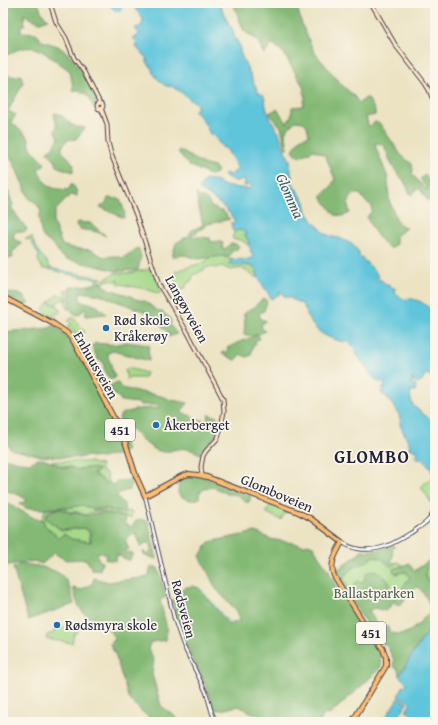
<svg xmlns="http://www.w3.org/2000/svg" width="438" height="725" font-family="'Gentium Book Plus',serif">
<style>
.green{fill:#a6d989;stroke:#647e62}
.forest{fill:#84b975;stroke:#536e58;fill-rule:evenodd}
.water{fill:#5ec5db;stroke:#40748b}
.lines{fill:none;stroke-linecap:round;stroke-linejoin:round}
.stream{stroke:#5ec5db;stroke-width:1}
.tertiary-casing{stroke:#403f4f;stroke-width:4.5}
.secondary-casing{stroke:#403f4f;stroke-width:5}
.primary-casing{stroke:#403f4f;stroke-width:6}
.tertiary{stroke:#fff;stroke-width:2.5}
.secondary{stroke:#fee4c5;stroke-width:3}
.primary{stroke:#fdbc6f;stroke-width:4}
.poi-dot{fill:#1f6fb2;stroke:#fbf7ec;stroke-width:1.5}
.labels{text-anchor:middle;stroke-width:3.5;stroke-linejoin:round;paint-order:stroke}
.shield{fill:#fbf7ec;stroke:#636270;stroke-width:1}
.shield-label{font-size:13px;font-weight:bold;fill:#22223b}
.street-label{font-size:14px;fill:#22223b;stroke:#fbf7ec}
.poi-label{font-size:14px;fill:#22223b;stroke:#fbf7ec;text-anchor:start}
.park-label{font-size:14px;fill:#4a5952;stroke:#fbf7ec}
.water-label{font-size:15px;font-style:italic;fill:#375b73;stroke:#fbf7ec}
.district-label{font-size:18px;font-weight:bold;letter-spacing:1px;fill:#22223b;stroke:#fbf7ec}
</style>
<rect width="100%" height="100%" fill="#fbf7ec"/>
<filter id="ink" filterUnits="userSpaceOnUse"><feTurbulence type="fractalNoise" baseFrequency=".025" numOctaves="2"/><feDisplacementMap in="SourceGraphic" scale="8" xChannelSelector="R" yChannelSelector="G"/><feConvolveMatrix kernelMatrix="1 2 1 2 8 2 1 2 1" color-interpolation-filters="sRGB"/></filter>
<filter id="wash" filterUnits="userSpaceOnUse"><feTurbulence type="fractalNoise" baseFrequency=".012" numOctaves="4" result="noise"/><feDisplacementMap in="SourceGraphic" scale="16" xChannelSelector="R" yChannelSelector="G"/><feGaussianBlur stdDeviation="0.9" result="paint"/><feColorMatrix in="noise" values="0 0 0 0 0 0 0 0 0 0 0 0 0 0 0 0 0 1.4 0 .05"/><feComposite in="paint" operator="in"/></filter>
<g filter="url(#wash)">
<rect width="100%" height="100%" fill="#ece3c3"/>
<!-- green -->
<g class="green">
<path d="M 236,230 L 242,230 L 246,233 L 245,235 L 248,240 L 249,243 L 248,245 C 244,242 240,238 234,240 L 232,237 L 233,236 L 234,232 Z"/>
<polygon points="33,237 32,239 40,254 47,261 49,266 53,269 102,278 96,282 96,281 99,279 81,277 52,270 49,269 43,269 38,260 39,255 30,240 27,239 25,240 27,238"/>
<polygon points="222,256 233,260 230,260 248,266 255,266 259,276 256,278 242,268 230,270 222,266 215,268 211,267 206,268 204,270 193,275 192,280 187,284 183,290 181,289 178,291 176,286 173,284 174,284 176,280 174,276 174,273 176,271 205,262 211,257"/>
<polygon points="151,269 152,272 154,274 161,291 159,294 146,289 120,284 118,283 118,280 116,281 108,280 103,284 100,282 115,273 129,273"/>
<polygon points="64,290 67,290 70,310 66,308 68,307 64,300 68,299 67,297 56,303 57,304 55,305 52,303 50,302 51,304 53,304 55,306 58,305 61,311 57,314 56,313 54,313 53,315 54,316 57,317 54,319 47,314 43,309 52,299 59,294 61,296 65,293"/>
<polygon points="73,317 85,332 77,339 73,335 77,331 76,330 73,333 68,327 71,324 68,321"/>
<polygon points="128,368 146,373 144,378 129,378 128,380 127,380 125,370"/>
<polygon points="51,461 91,462 95,464 101,465 101,471 107,474 108,482 106,483 101,478 94,474 94,473 98,472 98,469 85,468 78,470 71,467 61,466"/>
<polygon points="432,477 435,480 435,508 421,487"/>
<polygon points="272,503 288,510 287,513 284,514 281,520 267,513 267,510"/>
<path d="M 83,505 L 94,510 L 109,510 L 122,513 L 130,511 L 132,512 L 131,518 L 97,511 L 92,512 L 86,515 L 74,511 L 70,512 C 64,507 57,509 49,510 L 46,515 L 45,518 L 62,531 L 83,528 L 89,532 L 90,542 L 71,539 L 64,534 L 59,538 L 45,526 L 43,520 L 40,520 C 43,517 44,514 45,510 L 45,509 L 63,507 L 66,508 Z"/>
<path d="M 373,556 L 382,559 L 392,567 L 397,562 L 402,564 L 403,565 C 400,568 395,567 393,570 L 397,574 L 402,572 L 406,572 L 410,577 L 396,597 L 394,599 L 394,594 L 388,588 L 390,584 L 365,577 L 365,580 L 361,583 L 355,583 L 352,595 L 343,578 L 352,568 L 366,562 Z"/>
<polygon points="435,557 435,592 425,576 427,562"/>
<polygon points="59,626 69,629 72,628 78,632 74,634 72,643 46,639 47,635 54,633 55,628 58,628"/>
</g>
<!-- forest -->
<g class="forest">
<path d="M 3,3 L 38,3 L 42,13 L 44,16 L 49,19 L 40,22 L 30,18 L 24,14 L 25,25 L 21,25 L 21,32 L 36,33 L 42,41 L 58,46 L 71,56 L 85,75 L 96,97 L 97,102 L 94,108 L 90,99 L 85,93 L 82,93 L 79,90 L 72,91 L 73,87 L 70,71 C 63,66 41,49 35,48 C 28,47 19,48 13,52 C 9,55 6,54 3,59 Z"/>
<path d="M 233,3 L 294,3 L 298,10 L 302,25 L 314,52 L 342,85 L 354,96 L 359,103 L 366,98 L 368,98 L 375,111 L 375,115 L 366,117 L 369,127 L 375,122 L 380,124 L 401,155 L 412,164 L 413,171 L 412,174 L 425,189 L 428,189 L 422,182 L 421,178 L 425,175 L 433,187 L 434,197 L 428,201 L 419,188 L 411,195 L 404,181 L 400,177 L 392,165 L 384,146 L 381,144 L 375,143 L 376,148 L 388,178 L 389,200 L 398,223 L 406,228 L 396,236 L 396,244 L 392,248 C 390,248 388,247 386,246 C 380,241 369,224 367,217 L 372,211 L 372,206 L 365,201 L 360,194 L 354,194 C 348,201 347,204 350,213 L 343,216 L 335,215 L 321,196 L 331,187 L 335,179 L 325,155 L 314,150 L 299,157 L 293,150 L 300,139 L 309,135 L 307,126 L 304,122 L 295,121 L 285,132 L 288,147 L 286,149 L 281,127 L 269,113 L 277,109 L 287,123 L 291,117 L 292,107 L 303,106 L 305,98 L 303,86 L 290,64 L 284,53 L 273,44 L 264,54 L 257,40 L 244,31 Z"/>
<path d="M 3,70 C 8,76 13,78 21,75 L 23,83 L 8,111 L 16,115 L 11,122 L 29,138 C 27,149 39,155 45,164 L 38,169 C 47,188 48,188 68,190 L 72,184 C 75,188 77,190 77,196 L 70,195 L 56,210 L 53,222 L 62,245 L 72,248 L 91,250 L 104,257 L 115,256 L 123,258 L 138,248 L 141,256 L 138,270 L 116,271 L 105,268 L 66,259 L 60,255 L 55,247 L 43,237 L 41,232 L 39,217 L 41,211 L 36,203 L 29,198 L 14,164 L 3,145 Z"/>
<path d="M 55,113 C 63,114 66,121 72,125 C 75,127 81,127 85,128 L 76,139 L 67,140 L 62,147 L 62,151 L 68,157 L 74,165 L 73,172 L 58,167 L 52,156 L 48,153 L 47,151 L 52,148 C 54,144 57,142 59,138 L 55,131 L 57,127 L 54,114 Z"/>
<path d="M 179,150 L 205,165 L 215,167 L 218,171 C 215,174 211,176 206,174 L 206,172 L 199,170 L 191,166 L 190,167 L 178,152 Z"/>
<path d="M 3,178 L 13,205 L 11,208 L 27,229 L 26,231 C 20,234 16,227 13,237 L 17,241 L 21,242 L 20,245 L 12,253 L 13,258 L 3,258 Z"/>
<polygon points="196,194 208,201 212,208 216,208 217,210 222,211 226,214 226,216 230,219 208,224 197,232 192,235 189,234 192,230 203,225"/>
<polygon points="108,198 120,199 125,213 124,218 100,207 106,203"/>
<path d="M 77,222 L 90,223 L 106,236 C 102,234 97,232 93,231 C 86,230 80,231 76,225 Z"/>
<polygon points="188,236 210,238 211,242 217,241 223,243 222,248 225,249 230,244 236,244 239,247 237,249 231,252 230,256 228,257 224,256 198,259 184,255 173,257 172,257 176,243"/>
<path d="M 100,282 L 109,289 L 131,296 L 135,299 L 145,301 L 156,310 L 162,312 L 169,317 L 171,321 L 170,325 L 177,334 L 168,337 L 168,333 L 160,324 L 157,319 L 152,317 L 149,313 L 110,299 L 102,295 L 80,292 L 80,301 C 91,303 98,305 106,314 L 86,316 L 85,313 L 87,310 L 86,308 L 78,315 L 74,314 L 72,311 L 69,289 L 71,287 L 89,285 Z"/>
<polygon points="5,290 10,293 19,294 23,296 28,302 28,304 23,305 3,294 3,291"/>
<path d="M 265,298 L 265,299 L 267,301 L 264,311 L 259,313 L 261,320 L 265,320 L 266,321 L 261,325 L 262,328 L 265,331 C 259,335 250,337 244,334 L 245,322 L 244,320 L 245,316 L 243,315 L 251,308 L 253,308 L 259,302 Z"/>
<polygon points="54,325 61,330 73,342 125,444 127,450 120,455 112,455 102,458 85,456 80,458 40,456 34,454 13,450 10,448 3,436 3,332 49,328"/>
<polygon points="258,335 260,339 256,340 255,342 256,344 253,346 251,355 247,357 240,354 236,360 235,360 222,354 223,352 227,353 228,351 227,348 239,342"/>
<path d="M 126,342 L 149,345 L 148,353 L 149,355 L 149,361 L 113,351 L 108,353 L 108,358 L 111,364 L 112,371 L 115,376 L 114,379 L 110,379 L 105,373 L 103,361 L 98,360 L 92,346 L 95,343 C 108,344 114,346 126,342 Z"/>
<path d="M 117,382 L 121,388 L 161,396 L 171,400 L 188,403 L 181,412 L 207,422 L 209,414 L 221,419 L 216,435 L 200,454 C 191,449 184,447 173,450 C 170,451 167,452 164,452 C 152,451 141,439 133,431 C 128,426 122,424 119,419 L 121,414 L 138,409 L 160,408 L 158,405 L 140,405 L 138,403 L 121,401 L 119,397 L 114,395 L 108,387 Z"/>
<path d="M 3,458 L 19,462 L 30,463 L 37,459 L 44,459 L 61,467 L 71,468 L 78,470 L 85,468 L 98,469 L 98,472 L 94,473 L 94,475 L 101,479 L 106,483 L 109,482 L 114,486 L 116,481 L 131,480 L 130,490 C 124,491 119,492 117,497 L 124,504 L 125,513 L 122,513 L 109,509 L 94,509 L 83,505 L 67,508 L 62,507 L 45,509 L 29,508 L 28,509 L 19,504 L 20,503 L 25,502 L 26,500 C 20,494 11,492 3,490 Z"/>
<path d="M 186,476 L 203,477 L 251,496 L 249,502 L 245,502 C 239,495 237,494 227,494 L 224,492 L 213,487 L 204,489 L 199,493 L 199,497 L 198,499 C 191,502 183,499 178,493 L 179,480 L 180,478 Z"/>
<path d="M 3,501 L 36,519 L 43,520 L 45,526 L 59,538 L 64,534 L 71,539 L 91,542 L 90,531 L 83,528 L 62,530 L 45,518 C 49,508 62,507 70,513 L 74,512 L 87,516 C 98,510 113,515 125,517 L 126,524 L 131,527 L 138,519 L 148,521 L 157,559 L 144,555 L 143,551 L 148,555 L 151,551 L 150,544 L 147,543 L 143,544 L 141,547 L 136,533 L 133,533 L 129,538 L 125,541 L 129,549 L 125,551 L 125,552 L 131,553 L 133,554 L 129,561 L 117,554 L 116,560 L 113,561 L 105,559 L 106,555 L 100,552 L 98,553 L 97,555 L 98,559 L 102,562 L 100,570 L 92,569 L 86,559 L 66,560 L 54,553 L 42,564 L 34,561 L 8,565 L 6,565 L 3,558 Z"/>
<polygon points="256,532 270,539 304,545 306,545 308,544 313,546 325,566 329,570 330,574 341,595 380,652 381,666 379,669 366,682 329,715 324,714 320,722 266,722 264,718 238,706 221,710 214,709 204,682 185,644 172,601 183,588 193,586 199,588 229,625 238,621 240,620 237,611 216,589 200,556 209,542"/>
<path d="M 394,545 L 395,546 L 392,550 L 393,555 L 391,562 L 396,563 L 392,567 L 382,559 L 373,556 L 366,562 L 352,568 L 343,578 L 352,594 L 355,583 L 359,581 L 361,583 L 365,580 L 366,573 L 376,570 L 386,578 L 390,584 L 388,588 L 394,594 L 394,599 L 396,597 L 410,577 L 406,572 L 402,572 L 396,574 L 393,571 L 393,569 C 399,567 404,566 409,563 L 414,571 L 427,562 L 425,576 L 435,592 L 435,620 L 412,655 L 399,676 L 398,669 L 393,666 L 394,660 L 386,644 L 383,644 C 370,631 360,614 350,599 C 344,590 339,581 336,571 L 360,553 L 361,550 C 373,551 382,550 394,545 ZM 418,587 C 422,590 431,604 430,609 C 430,613 427,614 425,616 C 422,619 421,622 419,624 C 409,632 404,637 390,632 L 387,626 L 385,627 L 383,630 L 379,629 L 369,610 L 375,608 L 385,611 L 390,607 L 392,603 L 395,602 L 397,605 L 399,606 L 415,588 Z"/>
<path d="M 20,564 C 28,564 35,566 42,567 C 67,573 68,581 74,604 L 28,620 L 13,568 Z"/>
<path d="M 151,567 L 158,568 L 166,597 L 160,600 L 167,629 L 166,640 L 152,642 L 150,643 L 148,649 L 154,660 L 152,674 L 161,706 L 172,714 L 181,722 L 154,722 L 129,700 L 115,654 L 110,644 L 115,639 L 113,635 L 105,625 L 99,624 L 92,617 L 89,618 C 78,608 77,603 73,588 L 80,590 L 92,584 L 94,578 L 108,582 L 148,577 Z"/>
</g>
<!-- water -->
<g class="water">
<path d="M 110,3 L 219,3 L 229,24 L 233,30 L 234,36 L 240,46 L 240,52 L 258,92 L 264,96 L 267,111 L 275,127 L 279,133 L 285,151 L 290,160 L 291,172 L 293,184 L 305,202 L 307,212 L 313,221 L 326,234 L 333,237 L 339,238 L 352,244 L 359,252 L 359,255 C 366,262 374,269 379,277 L 376,278 L 378,280 L 380,279 L 387,285 L 396,289 L 394,292 L 405,300 L 409,298 C 413,300 416,299 419,301 C 424,303 429,308 434,312 L 435,314 L 435,376 L 433,375 L 433,374 L 429,376 L 428,374 L 425,374 L 423,380 L 420,382 L 415,382 L 413,379 L 411,379 L 411,380 L 413,380 L 412,381 L 413,382 L 410,382 L 410,384 L 415,384 L 416,389 L 415,391 L 412,390 L 412,392 L 410,392 C 411,397 410,400 413,404 L 412,405 L 431,420 L 435,426 L 435,473 L 434,474 L 431,471 L 432,469 L 421,458 L 418,460 L 415,456 L 418,453 L 416,449 L 414,451 L 412,448 L 408,449 L 408,448 L 410,445 L 400,425 C 402,412 392,406 386,396 L 385,396 L 381,393 L 383,388 L 385,388 C 384,380 382,383 377,381 C 375,379 372,376 370,374 L 370,373 L 354,350 L 355,349 L 346,340 L 344,342 C 328,338 315,333 308,317 C 306,314 308,314 306,311 C 305,308 302,305 301,303 L 299,303 L 288,297 L 285,297 L 280,291 L 279,292 L 280,294 L 271,299 L 267,291 L 261,283 L 254,266 L 245,265 L 228,265 L 231,262 L 230,260 C 238,258 245,261 252,258 L 253,256 L 250,250 L 251,249 L 248,245 L 249,243 L 248,240 L 245,235 L 246,233 C 242,230 238,229 234,232 L 232,228 L 232,225 L 230,223 L 235,223 C 232,211 210,196 200,190 L 200,187 L 203,182 L 208,179 L 217,182 L 225,186 L 247,189 L 251,188 L 252,186 L 249,185 L 244,186 L 245,182 L 244,180 C 240,180 236,182 232,180 C 230,179 228,178 225,177 L 225,173 L 230,175 L 238,169 L 226,148 L 223,148 L 212,134 L 210,134 C 204,124 204,118 193,111 L 197,109 L 197,105 L 192,100 L 190,100 C 184,93 177,90 170,85 L 170,87 L 164,85 L 158,79 L 153,73 L 151,67 L 147,62 L 147,59 L 137,48 L 136,44 L 138,43 L 133,38 L 138,36 L 139,33 L 136,30 L 136,27 L 139,28 L 141,25 L 142,25 L 143,19 L 133,6 L 125,3 L 123,4 L 120,11 L 116,11 L 111,7 Z"/>
<polygon points="435,620 435,716 431,722 410,722 414,716 406,711 411,703 398,696 404,685 406,686 407,683 399,676 412,655"/>
<polygon points="398,698 407,703 395,722 383,722"/>
</g>
<g class="lines">
<!-- stream -->
<g class="stream">
<polyline points="5,224 9,226 14,232"/>
<polyline points="31,241 38,254 52,270 100,278"/>
<polyline points="202,590 202,591 229,622 236,621"/>
</g>
</g>
</g>
<g filter="url(#ink)">
<g class="lines">
<defs>
<g id="tertiary">
<polyline points="145,496 148,508 174,618 180,636 184,647 206,692 212,713 216,722"/>
<path d="M 342,542 C 347,546 353,548 359,549 C 382,552 396,542 414,531 C 421,526 432,520 433,511"/>
</g>
<g id="secondary">
<polyline points="50,3 56,22 66,38 74,58 84,72 100,103"/>
<polyline points="371,3 396,46 424,82 429,90 435,105"/>
<circle cx="100" cy="106" r="3"/>
<polyline points="101,108 107,124 108,142 111,154 136,215 159,285 188,333 223,399 224,411 221,428 218,438 206,451 203,456 201,467 202,475"/>
</g>
<path id="primary" d="M 3,297 L 54,324 L 67,333 L 74,342 L 124,438 L 136,476 L 145,496 L 182,476 L 189,474 L 198,475 L 207,477 L 298,512 L 310,518 L 342,542 C 336,553 329,564 334,576 L 364,623 L 383,649 L 386,657 L 386,666 L 352,722"/>
</defs>
<!-- tertiary casing -->
<use href="#tertiary" class="tertiary-casing"/>
<!-- secondary casing -->
<use href="#secondary" class="secondary-casing"/>
<!-- primary casing -->
<use href="#primary" class="primary-casing"/>
<!-- tertiary -->
<use href="#tertiary" class="tertiary"/>
<!-- secondary -->
<use href="#secondary" class="secondary"/>
<!-- primary -->
<use href="#primary" class="primary"/>
</g>
</g>
<!-- markers -->
<g class="poi-dot">
<circle cx="106" cy="328" r="4"/>
<circle cx="156" cy="425" r="4"/>
<circle cx="57" cy="625" r="4"/>
</g>
<g class="labels">
<!-- shield labels -->
<g class="shield">
<rect x="105" y="419" width="30" height="22" rx="3"/>
<rect x="356" y="622" width="30" height="22" rx="3"/>
</g>
<g class="shield-label">
<text x="120" y="435">451</text>
<text x="371" y="638">451</text>
</g>
<!-- street labels -->
<g class="street-label">
<text transform="translate(187 309) rotate(61)" y="5">Langøyveien</text>
<text transform="translate(96 365) rotate(60)" y="5">Enhuusveien</text>
<text transform="translate(277 493) rotate(23)" y="5">Glomboveien</text>
<text transform="translate(184 609) rotate(75)" y="5">Rødsveien</text>
</g>
<!-- poi labels -->
<g class="poi-label">
<text x="114" y="325">Rød skole<tspan x="114" dy="16">Kråkerøy</tspan></text>
<text x="164" y="430">Åkerberget</text>
<text x="65" y="630">Rødsmyra skole</text>
</g>
<!-- park labels -->
<g class="park-label">
<text x="374" y="598">Ballastparken</text>
</g>
<!-- water labels -->
<g class="water-label">
<text transform="translate(290 196) rotate(66)" y="5">Glomma</text>
</g>
<!-- district labels -->
<g class="district-label">
<text x="372" y="463">GLOMBO</text>
</g>
</g>
<!-- margin -->
<rect width="438" height="725" fill="none" stroke="#fbf7ec" stroke-width="16"/>
</svg>
